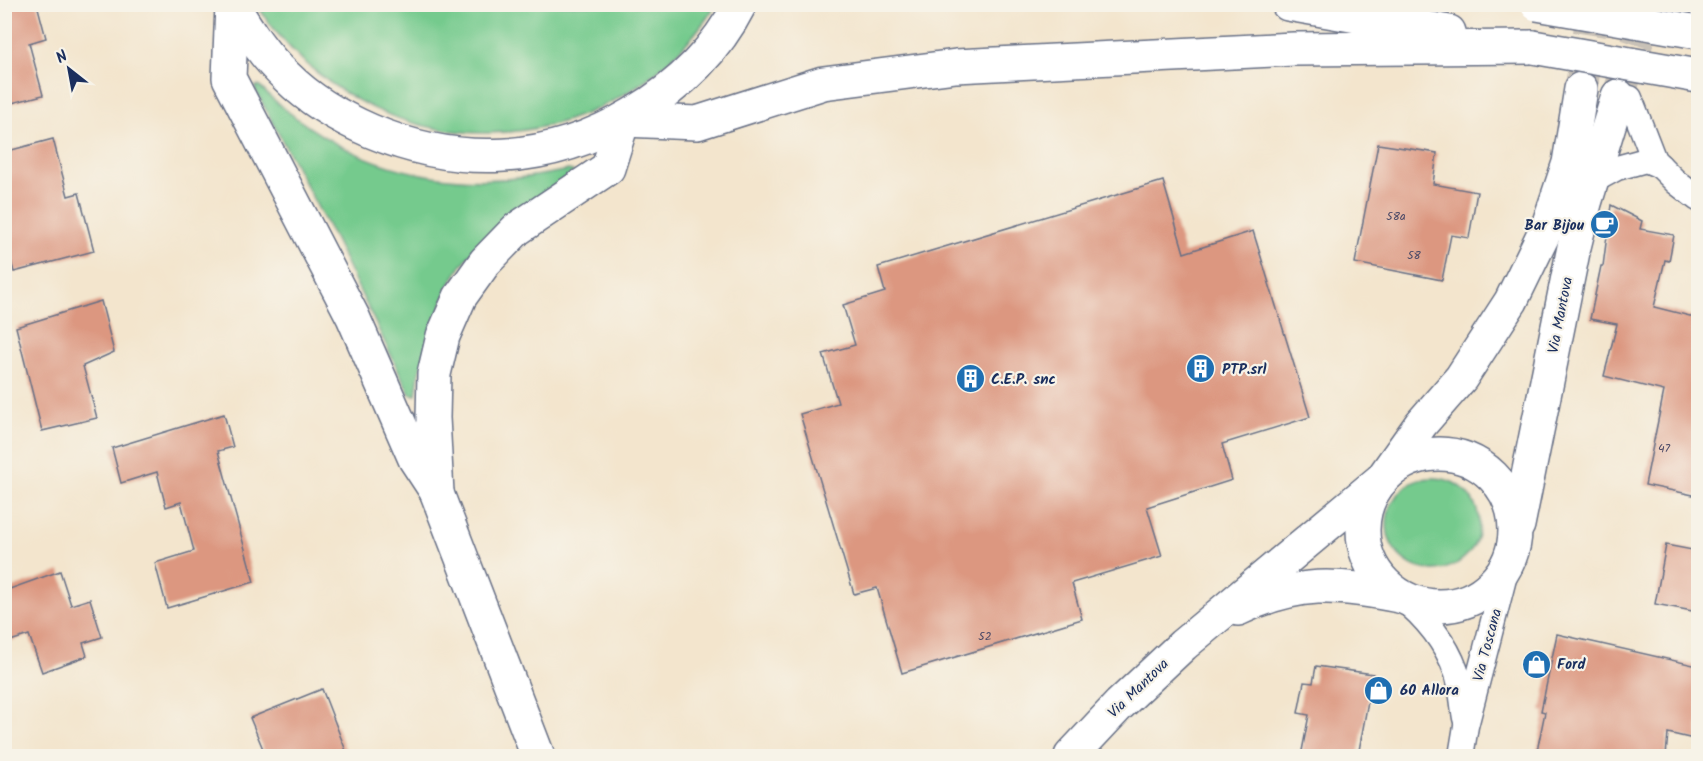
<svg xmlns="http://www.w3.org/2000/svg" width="1703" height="761" font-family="Kalam,sans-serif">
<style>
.green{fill:#75ca8d;stroke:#487c76;stroke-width:1.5}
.building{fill:#dc9780}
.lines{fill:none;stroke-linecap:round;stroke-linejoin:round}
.secondary-tunnel{stroke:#c8c1b7;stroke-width:33;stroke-dasharray:33 16;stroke-linecap:butt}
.street-casing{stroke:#676f85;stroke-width:27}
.secondary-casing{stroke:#676f85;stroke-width:36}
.primary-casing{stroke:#676f85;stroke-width:36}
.highway-casing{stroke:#676f85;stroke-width:36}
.street{stroke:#fff;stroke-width:24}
.secondary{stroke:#fff;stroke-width:33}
.primary{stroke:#fff;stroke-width:33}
.highway{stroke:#fff;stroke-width:33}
.highway-bridge-casing{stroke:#676f85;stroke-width:36;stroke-linecap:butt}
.highway-bridge{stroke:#fff;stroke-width:33}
.labels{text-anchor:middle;stroke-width:4.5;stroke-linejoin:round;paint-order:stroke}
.number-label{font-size:12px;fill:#4b4966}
.poi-label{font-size:15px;font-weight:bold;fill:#1b2f5e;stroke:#f7f3e8;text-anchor:start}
.street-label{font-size:15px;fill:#1b2f5e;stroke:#f7f3e8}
</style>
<rect width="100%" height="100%" fill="#f7f3e8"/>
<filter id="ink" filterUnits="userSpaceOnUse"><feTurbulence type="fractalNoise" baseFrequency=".0167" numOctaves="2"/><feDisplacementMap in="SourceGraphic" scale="12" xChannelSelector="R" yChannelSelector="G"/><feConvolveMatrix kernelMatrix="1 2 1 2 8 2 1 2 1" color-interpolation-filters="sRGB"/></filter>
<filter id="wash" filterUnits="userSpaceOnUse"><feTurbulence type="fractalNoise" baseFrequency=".008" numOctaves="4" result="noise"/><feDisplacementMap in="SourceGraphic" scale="24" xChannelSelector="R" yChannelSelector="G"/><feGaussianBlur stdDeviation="1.35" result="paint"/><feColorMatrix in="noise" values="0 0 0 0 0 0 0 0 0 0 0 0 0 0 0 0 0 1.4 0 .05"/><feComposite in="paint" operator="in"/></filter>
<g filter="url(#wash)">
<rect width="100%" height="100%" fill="#f3e5cd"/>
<!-- green -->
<g class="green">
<path d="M 257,5 L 716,5 C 605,175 367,176 257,5 Z"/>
<path d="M 256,86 L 259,86 C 346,171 450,196 568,170 L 573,171 L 573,173 L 508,217 L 476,247 L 461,266 L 448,287 L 419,373 L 416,395 L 410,394 L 335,240 L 255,89 Z"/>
<circle cx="1433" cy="524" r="46"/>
</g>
<g id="blocks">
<!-- building -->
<g class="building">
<polygon points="4,4 37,4 46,38 29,43 43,95 4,105"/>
<polygon points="53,139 68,196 79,193 94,251 14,272 4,235 4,152"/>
<polygon points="1378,144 1437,153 1433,184 1477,192 1469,238 1451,235 1442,280 1355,263"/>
<polygon points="1163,181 1184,253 1253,231 1310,417 1222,444 1232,480 1147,507 1162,556 1072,583 1082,619 902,673 877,588 854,594 800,414 838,403 823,354 855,345 843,305 885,292 878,267"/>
<polygon points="1611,205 1642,221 1640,229 1674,235 1669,261 1665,260 1654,307 1698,318 1698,496 1645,485 1664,391 1604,376 1617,324 1590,319 1601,266 1603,266"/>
<polygon points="101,301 114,352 83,366 97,418 42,431 16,327"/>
<polygon points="224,414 233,447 218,451 254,582 167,608 155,563 194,551 181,502 166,507 157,472 121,483 112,448"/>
<polygon points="1666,545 1698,551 1698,612 1655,604"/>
<polygon points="60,571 71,605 90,599 102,637 83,643 87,656 42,672 29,635 4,643 4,591"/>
<polygon points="1557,634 1698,666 1698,740 1668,733 1666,756 1536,756 1545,712 1541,711"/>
<polygon points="1316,666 1373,674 1358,756 1301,756 1309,715 1298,713 1304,682 1313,683"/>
<polygon points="322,689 348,756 266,756 250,718"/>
</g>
</g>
</g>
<g filter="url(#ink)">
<use href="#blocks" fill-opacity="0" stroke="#676f85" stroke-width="1.5"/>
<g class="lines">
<!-- secondary-tunnel -->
<g class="secondary-tunnel">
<polyline points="1582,83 1594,4"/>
<polyline points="1620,91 1650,4"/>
</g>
<defs>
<g id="street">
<polyline points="1630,98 1654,160 1676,182 1698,199"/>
<polyline points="1589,190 1595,180 1617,168 1646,160 1660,166"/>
<path d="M 1399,596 C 1424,616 1445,640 1456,671 C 1462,685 1462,703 1465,718"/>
<polyline points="1461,756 1466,726 1508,563"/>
</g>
<g id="secondary">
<polyline points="232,5 229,78 353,317 415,459 436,491 538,756"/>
<circle cx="1439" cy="530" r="76"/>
<polyline points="437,493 433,418 434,374 443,336 460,297 485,262 517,229 608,168 623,120"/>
<polyline points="1518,525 1574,247 1585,203 1618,96"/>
<path d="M 1238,609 C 1297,581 1337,583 1399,596"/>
<polyline points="1071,756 1119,705 1183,645 1382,479 1421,424 1461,378 1511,301 1549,223 1569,163 1581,89"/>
</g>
<path id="primary" d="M 232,4 C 248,31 264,56 287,77 C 310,100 341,118 371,131 C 459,168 550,164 633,114 C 677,88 716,51 740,4"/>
<g id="highway">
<polyline points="231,4 232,5"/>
<polyline points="1288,4 1449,32"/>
<polyline points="623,120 697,123 823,83 956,66 1294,49 1533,47"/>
</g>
</defs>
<!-- street casing -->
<use href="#street" class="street-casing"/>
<!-- secondary casing -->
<use href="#secondary" class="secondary-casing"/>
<!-- primary casing -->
<use href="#primary" class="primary-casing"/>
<!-- highway casing -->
<use href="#highway" class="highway-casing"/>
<!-- street -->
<use href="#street" class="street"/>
<!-- secondary -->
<use href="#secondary" class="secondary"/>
<!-- primary -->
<use href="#primary" class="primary"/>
<!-- highway -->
<use href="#highway" class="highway"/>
<defs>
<g id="highway-bridge">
<polyline points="1537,4 1698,32"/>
<polyline points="1533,47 1698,76"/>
</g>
</defs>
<!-- highway-bridge casing -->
<use href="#highway-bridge" class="highway-bridge-casing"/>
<!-- highway-bridge -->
<use href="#highway-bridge" class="highway-bridge"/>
</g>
</g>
<!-- icons -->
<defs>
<symbol id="cafe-disc" viewBox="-11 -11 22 22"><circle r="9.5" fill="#1f6fb2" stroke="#f7f3e8"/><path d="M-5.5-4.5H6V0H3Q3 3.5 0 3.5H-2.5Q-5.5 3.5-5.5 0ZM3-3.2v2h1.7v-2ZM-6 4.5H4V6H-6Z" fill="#fff"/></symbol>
<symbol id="building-disc" viewBox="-11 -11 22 22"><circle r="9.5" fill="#1f6fb2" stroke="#f7f3e8"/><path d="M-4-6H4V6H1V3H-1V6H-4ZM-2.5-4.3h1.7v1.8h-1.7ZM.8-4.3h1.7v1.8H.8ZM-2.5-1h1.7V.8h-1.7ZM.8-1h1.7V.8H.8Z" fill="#fff"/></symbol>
<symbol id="shop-disc" viewBox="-11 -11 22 22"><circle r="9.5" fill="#1f6fb2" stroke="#f7f3e8"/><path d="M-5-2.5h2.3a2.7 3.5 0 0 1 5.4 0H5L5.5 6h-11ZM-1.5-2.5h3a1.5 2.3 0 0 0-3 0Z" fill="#fff"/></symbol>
</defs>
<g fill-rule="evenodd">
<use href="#cafe-disc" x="1588" y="208" width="33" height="33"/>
<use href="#building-disc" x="1184" y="352" width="33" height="33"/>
<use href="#building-disc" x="954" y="362" width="33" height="33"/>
<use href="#shop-disc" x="1520" y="648" width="33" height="33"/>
<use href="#shop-disc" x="1362" y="674" width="33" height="33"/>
</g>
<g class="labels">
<!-- number labels -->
<g class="number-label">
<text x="1396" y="220">58a</text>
<text x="1414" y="259">58</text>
<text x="1664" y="452">47</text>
<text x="985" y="640">52</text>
</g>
<!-- poi labels -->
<g class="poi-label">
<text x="1584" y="230" text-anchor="end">Bar Bijou</text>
<text x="1222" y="374">PTP.srl</text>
<text x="991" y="384">C.E.P. snc</text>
<text x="1557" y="669">Ford</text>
<text x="1400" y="695">60 Allora</text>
</g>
<!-- street labels -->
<g class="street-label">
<text transform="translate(1560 315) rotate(-79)" y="5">Via Mantova</text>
<text transform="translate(1487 645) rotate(-75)" y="5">Via Toscana</text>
<text transform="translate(1138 688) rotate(-44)" y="5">Via Mantova</text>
</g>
</g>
<!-- margin -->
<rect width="1703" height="761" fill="none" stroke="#f7f3e8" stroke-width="24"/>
<!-- north arrow -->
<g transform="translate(69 69) rotate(329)" stroke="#f7f3e8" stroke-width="4.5" paint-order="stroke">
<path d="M0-4.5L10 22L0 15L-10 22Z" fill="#1b2f5e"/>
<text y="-9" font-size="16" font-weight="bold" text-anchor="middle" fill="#1b2f5e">N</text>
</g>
</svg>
